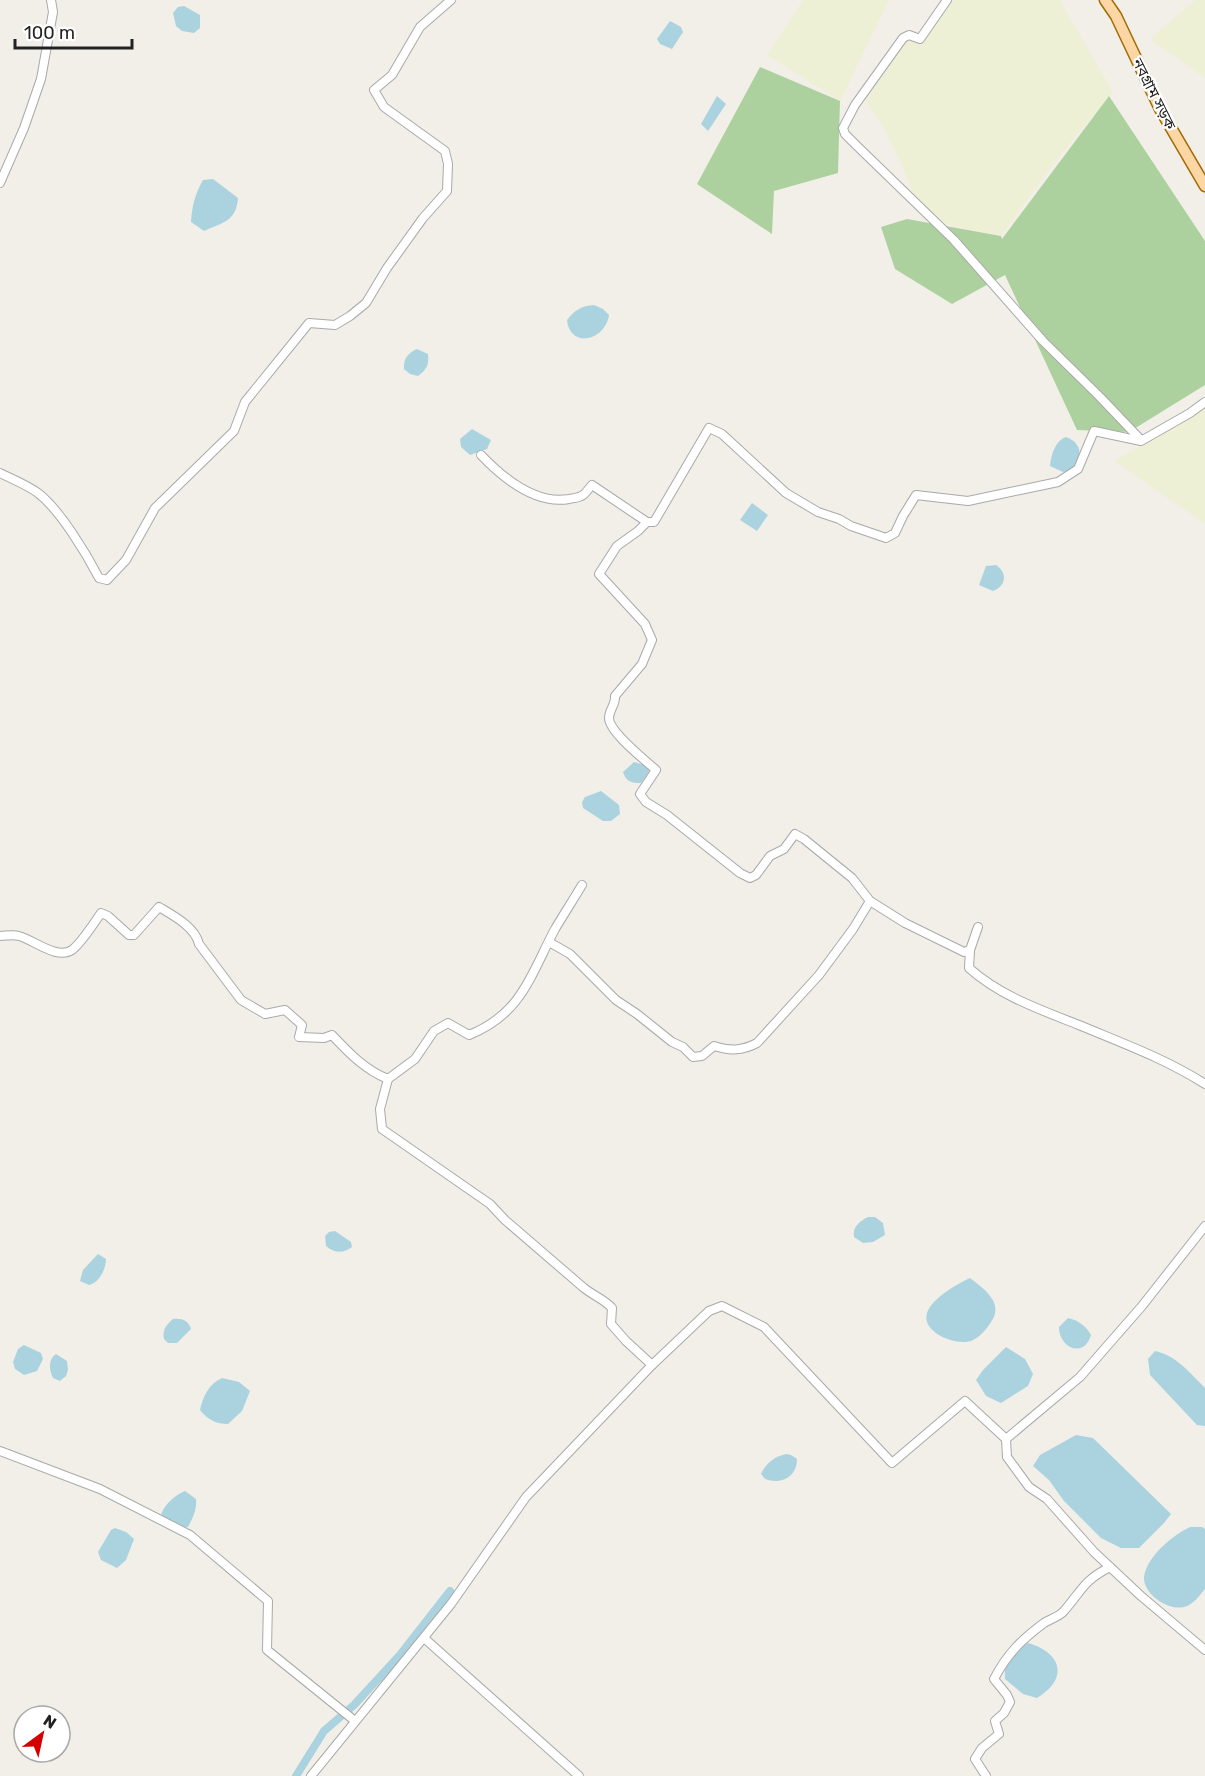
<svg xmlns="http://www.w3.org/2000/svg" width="1205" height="1776" font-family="Rubik,'Noto Sans Bengali',sans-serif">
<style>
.farmland{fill:#eef0d5}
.forest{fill:#add19e}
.water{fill:#aad3df}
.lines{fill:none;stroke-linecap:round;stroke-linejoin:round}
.canal{stroke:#aad3df;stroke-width:8}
.minor-casing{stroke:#a9a9a9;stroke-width:10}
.major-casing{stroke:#a06b00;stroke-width:13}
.minor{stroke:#fff;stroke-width:8}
.major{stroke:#fcd6a4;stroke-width:10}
.labels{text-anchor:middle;stroke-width:4.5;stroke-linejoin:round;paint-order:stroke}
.street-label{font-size:15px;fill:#222;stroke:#fff}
</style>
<rect width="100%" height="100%" fill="#f2efe9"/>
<!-- farmland -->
<g class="farmland">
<polygon points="803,0 889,0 840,101 767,55"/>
<polygon points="946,0 1060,0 1113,92 1059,157 1001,236 923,220 903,168 883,127 863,98 902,43 913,39"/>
<polygon points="1195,0 1205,0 1205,78 1150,39"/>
<polygon points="1205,407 1205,524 1114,461"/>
</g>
<!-- forest -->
<g class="forest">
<polygon points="760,67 840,101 838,173 774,191 772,234 697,184"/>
<polygon points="1109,96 1205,241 1205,385 1129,432 1077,430 1005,275 952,304 895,269 881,227 907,219 1001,236 1002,239"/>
</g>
<!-- water -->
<g class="water">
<polygon points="184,6 200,15 200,28 194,33 182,31 176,26 173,13 178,7"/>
<polygon points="670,21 681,27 683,32 672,49 660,44 657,39"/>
<polygon points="717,96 726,104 708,131 701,124"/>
<path d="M 213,179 L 238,198 C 236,222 223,222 204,231 L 191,222 C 192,206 195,194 203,180 Z"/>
<path d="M 594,305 L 603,309 L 609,315 C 605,341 570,349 567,320 C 575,310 581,306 594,305 Z"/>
<path d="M 417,349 L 428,354 C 429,365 427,369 418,376 L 410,374 L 404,369 C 403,359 408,353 417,349 Z"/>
<polygon points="472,429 491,440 487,449 470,455 461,447 460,439"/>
<path d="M 1066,437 C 1083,443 1083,459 1072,471 L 1063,472 L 1050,466 C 1051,455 1055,441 1066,437 Z"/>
<polygon points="752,503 768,515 757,531 740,520"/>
<path d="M 996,565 C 1008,573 1006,586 993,591 L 979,585 L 986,566 Z"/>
<path d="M 634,762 L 648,766 L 649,772 L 641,783 C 632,783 626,782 623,772 Z"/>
<polygon points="601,791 619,805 620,814 611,821 603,821 583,808 582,802 585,797"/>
<path d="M 868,1217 L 875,1217 L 883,1223 L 885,1235 L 873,1242 L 863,1243 L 854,1237 C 852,1227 860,1221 868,1217 Z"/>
<path d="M 335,1231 L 351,1242 L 352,1247 C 343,1254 334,1253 326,1246 L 325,1236 L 329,1232 Z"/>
<path d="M 98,1254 L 106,1259 C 106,1269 99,1283 89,1285 L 80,1281 L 83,1270 Z"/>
<path d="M 970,1278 C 983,1288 1005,1303 991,1322 C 987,1329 979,1338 971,1341 C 955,1346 921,1332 927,1313 C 932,1298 957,1284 970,1278 Z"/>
<path d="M 1068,1318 C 1078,1320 1086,1326 1091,1335 C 1084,1359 1059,1348 1059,1327 Z"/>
<path d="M 173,1319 C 182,1318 188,1320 191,1329 L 177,1343 L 168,1343 L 164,1339 C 162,1330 166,1325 173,1319 Z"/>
<polygon points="24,1345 41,1353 43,1359 37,1371 24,1375 15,1369 13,1362 18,1349"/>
<polygon points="1006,1347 1025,1359 1033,1374 1028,1386 1001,1403 986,1396 976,1380 983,1370"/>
<path d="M 1155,1351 C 1176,1355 1191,1374 1205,1388 L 1205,1426 L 1197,1425 L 1150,1375 L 1148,1359 Z"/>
<path d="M 56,1354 L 67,1361 L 68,1370 L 66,1376 L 60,1381 L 53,1378 C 49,1370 48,1359 56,1354 Z"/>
<path d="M 222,1378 L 239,1382 L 250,1391 L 242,1411 L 228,1424 C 216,1424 208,1420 200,1410 C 203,1396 209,1384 222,1378 Z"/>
<polygon points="1076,1435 1093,1438 1171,1514 1164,1523 1139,1548 1121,1548 1101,1538 1064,1501 1049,1480 1033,1466 1040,1455"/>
<path d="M 786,1454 L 791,1455 L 797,1459 C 797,1477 781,1485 765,1479 L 761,1474 C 766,1463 774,1457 786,1454 Z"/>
<path d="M 185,1491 L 196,1499 C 197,1509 193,1518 188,1527 C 180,1528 166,1520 161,1514 C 166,1503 175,1495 185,1491 Z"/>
<path d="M 1190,1527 L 1202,1527 L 1205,1529 L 1205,1589 C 1199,1596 1193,1605 1184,1607 C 1168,1611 1143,1594 1144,1577 C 1147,1556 1173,1535 1190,1527 Z"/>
<polygon points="115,1528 126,1532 134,1539 126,1560 117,1568 101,1560 98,1552 111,1530"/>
<path d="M 1028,1643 C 1062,1653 1069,1678 1037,1698 L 1023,1694 L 1005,1679 C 1003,1660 1014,1653 1028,1643 Z"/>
</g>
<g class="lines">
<!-- canal -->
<polyline class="canal" points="296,1776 324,1731 354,1705 400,1655 450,1591"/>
<defs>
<g id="minor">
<polyline points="947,0 920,39 909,35 903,38 855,105 843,128 845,134 856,145 954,240 1043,341 1100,397 1141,440"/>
<polyline points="0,183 24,128 41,79 53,12 51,0"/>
<path d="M 481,455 C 503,478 535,505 569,499 C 574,498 579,498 583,495 C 586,493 589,488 592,485 L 647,522 L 654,522 L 709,428 L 722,434 L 786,493 L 818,512 L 839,519 L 851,526 L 886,538 L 895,533 L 903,516 L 916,495 L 968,501 L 1058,482 L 1078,469 L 1094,431 L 1141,441 L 1190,413 L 1205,402"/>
<path d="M 0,473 C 12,479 27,485 38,493 C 60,510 86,553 99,578 L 107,580 L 126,560 L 155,508 L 234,431 L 245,402 L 309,323 L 335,325 L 350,316 L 366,303 L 387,268 L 423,218 L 447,191 L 448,164 L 445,151 L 384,107 L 374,90 L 392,75 L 420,27 L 451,0"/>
<path d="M 647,522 L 638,531 L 617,546 L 599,574 L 645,624 L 652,640 L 642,664 L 615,696 C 616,705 609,709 609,718 C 609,732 645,760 656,770 L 640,794 L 646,802 L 667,815 L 740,873 L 750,878 L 756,875 L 770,856 L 784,849 L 795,834 L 804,839 L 852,878 L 870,901 L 905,923 L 964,952 L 970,950 L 978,927"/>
<path d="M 0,936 C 6,936 13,934 19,936 C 34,940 57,960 72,950 C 80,944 95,922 101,913 L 108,916 L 129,935 L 134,935 L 159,907 C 174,916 195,927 199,944 L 241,1000 L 265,1014 L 285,1010 L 302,1025 L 299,1037 L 324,1038 L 332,1035 C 348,1052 365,1070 388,1079 L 415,1059 L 434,1031 L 448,1023 L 469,1035 C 522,1014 531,974 555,929 C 564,914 573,900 582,885"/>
<path d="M 549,942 L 570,954 L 616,1000 L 637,1014 L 672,1042 L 683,1047 L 693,1057 L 702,1056 L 714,1046 C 730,1051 742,1051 757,1043 L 819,975 L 853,929 L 870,901"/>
<path d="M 970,950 L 969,968 C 1000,996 1041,1010 1079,1025 C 1122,1043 1166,1059 1205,1084"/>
<path d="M 388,1079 L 380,1109 L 382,1129 L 490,1204 L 505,1220 L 584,1288 C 594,1296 604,1299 612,1308 L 611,1324 L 626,1341 L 652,1365"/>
<polyline points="1006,1439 1007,1457 1029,1487 1047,1499 1094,1552 1141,1596 1205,1650"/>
<polyline points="0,1451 100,1489 190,1535 268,1601 267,1650 355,1721"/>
<polyline points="424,1638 579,1776"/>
<polyline points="311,1776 451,1604 526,1497 652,1365 709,1311 722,1306 764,1327 892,1463 965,1401 1006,1439 1080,1377 1142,1306 1205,1226"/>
<path d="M 986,1776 L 975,1759 L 982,1748 L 999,1734 L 995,1721 L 1004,1713 L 1010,1702 L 1007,1695 L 994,1679 C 1007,1654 1021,1640 1044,1623 C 1050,1619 1059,1617 1064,1611 C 1083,1589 1083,1581 1110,1567"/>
</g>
<polyline id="major" points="1105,0 1116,16 1160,109 1205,186"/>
</defs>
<!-- minor casing -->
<use href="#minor" class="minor-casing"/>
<!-- major casing -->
<use href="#major" class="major-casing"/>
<!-- minor -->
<use href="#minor" class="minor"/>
<!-- major -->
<use href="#major" class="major"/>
</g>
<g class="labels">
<!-- street labels -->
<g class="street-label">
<text transform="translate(1154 94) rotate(63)" y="5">নবগ্রাম সড়ক</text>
</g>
</g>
<!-- north arrow -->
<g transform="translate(42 1734) rotate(33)"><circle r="28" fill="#ffffff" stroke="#a7a7a7" stroke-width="1.5"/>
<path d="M0-4.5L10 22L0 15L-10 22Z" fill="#d40000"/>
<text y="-9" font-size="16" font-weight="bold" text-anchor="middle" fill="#222222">N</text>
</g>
<!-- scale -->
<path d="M15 39v9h117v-9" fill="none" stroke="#222222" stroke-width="3"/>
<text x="24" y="39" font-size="18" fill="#222222" stroke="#ffffff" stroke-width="4.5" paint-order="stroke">100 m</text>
</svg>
